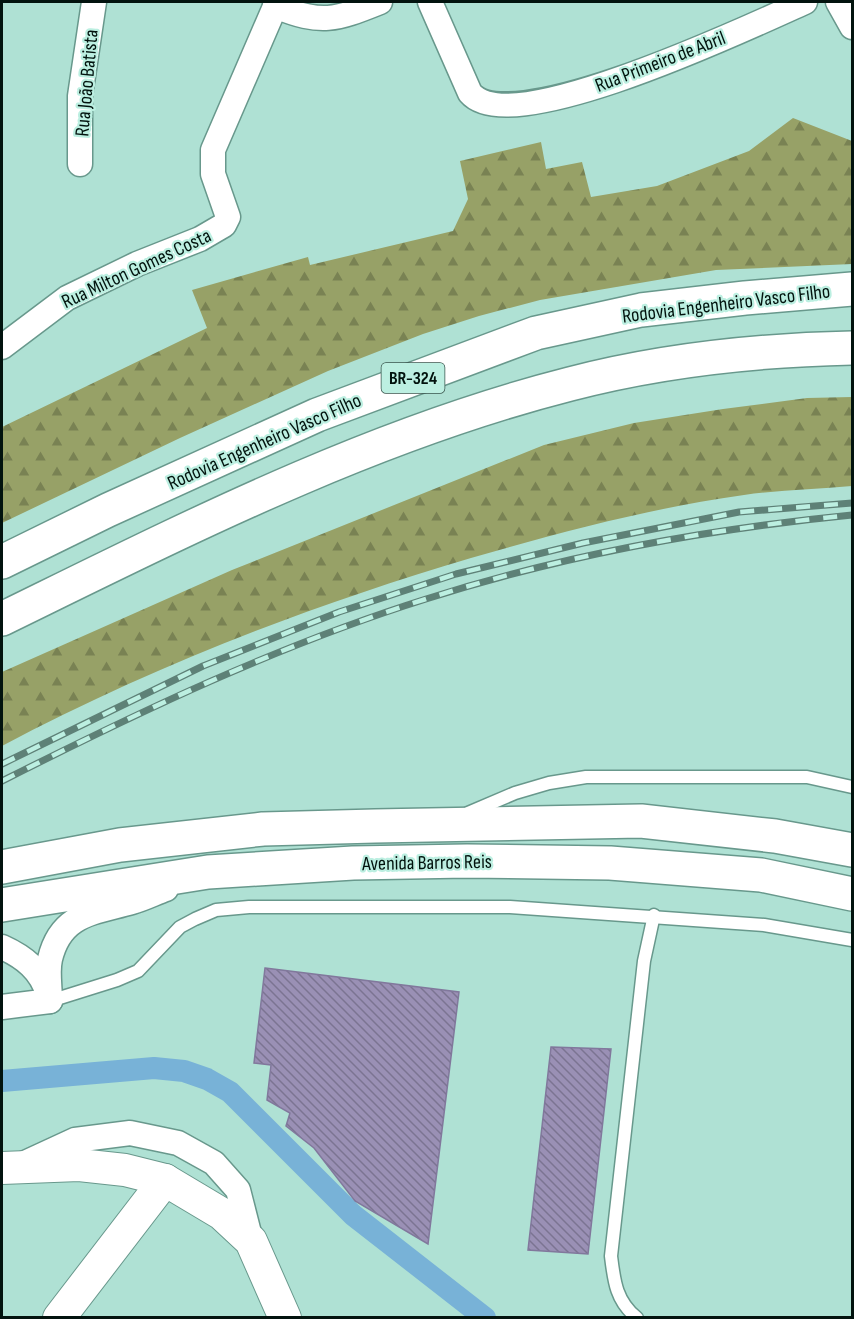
<svg xmlns="http://www.w3.org/2000/svg" width="854" height="1319" font-family="'Sofia Sans Condensed',sans-serif">
<style>
.forest{fill:url(#forest-firs)}
.lines{fill:none;stroke-linecap:round;stroke-linejoin:round}
.canal{stroke:#78b2d7;stroke-width:22}
.building{fill:url(#building-back-hatch);stroke:#81789c;stroke-width:1.5}
.service-casing{stroke:#68988c;stroke-width:15}
.minor-casing{stroke:#68988c;stroke-width:27}
.tertiary-casing{stroke:#68988c;stroke-width:34}
.primary-casing{stroke:#68988c;stroke-width:36}
.motorway-casing{stroke:#68988c;stroke-width:36}
.service{stroke:#fff;stroke-width:12}
.minor{stroke:#fff;stroke-width:24}
.tertiary{stroke:#fff;stroke-width:32}
.primary{stroke:#fff;stroke-width:33}
.motorway{stroke:#fff;stroke-width:33}
.rail-casing{stroke:#5e8177;stroke-width:7}
.rail{stroke:#bcefe1;stroke-width:4.5;stroke-dasharray:14;stroke-linecap:butt}
.labels{text-anchor:middle;stroke-width:4.5;stroke-linejoin:round;paint-order:stroke}
.shield{fill:#bcefe1;stroke:#3a554d;stroke-width:1.5}
.shield-label{font-size:18px;font-weight:bold;fill:#02130e}
.street-label{font-size:20px;fill:#02130e;stroke:#bcefe1}
</style>
<defs>
<pattern id="forest-firs" width="22" height="20" patternUnits="userSpaceOnUse" patternTransform="scale(1.5)"><rect width="22" height="20" fill="#97a167"/><path d="M5 1l3.5 6h-7zM16 11l3.5 6h-7z" fill="#798253"/></pattern>
<pattern id="building-back-hatch" width="6" height="6" patternUnits="userSpaceOnUse" patternTransform="scale(1.5)"><rect width="6" height="6" fill="#9a90b5"/><path d="M-1 5l2 2M0 0l6 6M5-1l2 2" fill="none" stroke="#7b7492"/></pattern>
</defs>
<rect width="100%" height="100%" fill="#afe1d4"/>
<!-- forest -->
<g class="forest">
<polygon points="793,118 852,141 852,264 716,270 540,300 479,316 423,334 328,371 180,438 2,523 2,427 207,328 192,290 308,257 310,265 453,231 468,199 460,161 541,142 546,169 582,162 591,197 657,186 749,151"/>
<path d="M 852,397 L 852,486 C 817,489 780,490 744,495 C 651,508 561,532 471,558 C 309,606 151,667 2,746 L 2,672 L 232,570 L 544,445 L 634,423 L 723,409 L 807,398 Z"/>
</g>
<g class="lines">
<!-- canal -->
<polyline class="canal" points="2,1081 154,1068 184,1071 207,1079 230,1092 353,1215 485,1318"/>
</g>
<!-- building -->
<g class="building">
<polygon points="265,968 459,992 428,1244 355,1201 314,1148 286,1126 290,1113 267,1100 271,1065 254,1063"/>
<polygon points="551,1047 611,1049 588,1254 528,1250"/>
</g>
<g class="lines">
<defs>
<g id="service">
<polyline points="468,813 515,793 549,783 586,777 807,777 852,787"/>
<polyline points="50,1001 117,980 138,971 180,927 195,919 216,910 249,907 510,907 764,925 852,940"/>
<path d="M 637,1318 C 616,1301 614,1281 611,1256 L 644,961 L 654,915"/>
</g>
<g id="minor">
<path d="M 430,2 L 470,93 C 511,141 753,25 805,2"/>
<polyline points="838,2 852,27"/>
<path d="M 275,6 C 322,25 335,20 380,2"/>
<polyline points="80,164 80,96 94,2"/>
<polyline points="2,347 67,298 137,264 200,239 224,225 228,217 213,174 213,150 277,2"/>
<path d="M 2,947 C 24,957 41,970 48,994"/>
<path d="M 50,1001 C 50,988 47,972 50,959 C 61,913 94,913 132,902 C 143,899 155,893 166,889"/>
<polyline points="2,1007 50,1001"/>
<polyline points="23,1164 75,1140 130,1133 178,1143 214,1163 238,1190 251,1241"/>
</g>
<g id="tertiary">
<polyline points="2,1168 79,1165 125,1170 165,1180 222,1214 251,1241 285,1318"/>
<polyline points="59,1318 165,1180"/>
</g>
<g id="primary">
<polyline points="2,867 120,845 263,829 375,826 641,821 775,836 852,850"/>
<polyline points="2,905 208,872 353,863 467,861 610,863 761,875 852,894"/>
</g>
<g id="motorway">
<polyline points="2,562 108,510 317,415 536,333 641,310 745,298 852,289"/>
<path d="M 2,619 C 186,529 370,435 570,384 C 662,360 758,350 852,348"/>
</g>
</defs>
<!-- service casing -->
<use href="#service" class="service-casing"/>
<!-- minor casing -->
<use href="#minor" class="minor-casing"/>
<!-- tertiary casing -->
<use href="#tertiary" class="tertiary-casing"/>
<!-- primary casing -->
<use href="#primary" class="primary-casing"/>
<!-- motorway casing -->
<use href="#motorway" class="motorway-casing"/>
<!-- service -->
<use href="#service" class="service"/>
<!-- minor -->
<use href="#minor" class="minor"/>
<!-- tertiary -->
<use href="#tertiary" class="tertiary"/>
<!-- primary -->
<use href="#primary" class="primary"/>
<!-- motorway -->
<use href="#motorway" class="motorway"/>
<defs>
<g id="rail">
<polyline points="2,764 203,666 339,612 456,574 583,543 739,512 852,503"/>
<path d="M 2,781 C 139,712 279,645 426,599 C 564,555 708,529 852,515"/>
</g>
</defs>
<!-- rail casing -->
<use href="#rail" class="rail-casing"/>
<!-- rail -->
<use href="#rail" class="rail"/>
</g>
<g class="labels">
<!-- shield labels -->
<rect class="shield" x="381.5" y="363" width="63" height="30" rx="4.5"/>
<g class="shield-label">
<text x="413" y="384">BR-324</text>
</g>
<!-- street labels -->
<g class="street-label">
<text transform="translate(660 61) rotate(-21)" y="7">Rua Primeiro de Abril</text>
<text transform="translate(86 83) rotate(-85)" y="7">Rua João Batista</text>
<text transform="translate(136 268) rotate(-25)" y="7">Rua Milton Gomes Costa</text>
<text transform="translate(726 303) rotate(-7)" y="7">Rodovia Engenheiro Vasco Filho</text>
<text transform="translate(264 441) rotate(-24)" y="7">Rodovia Engenheiro Vasco Filho</text>
<text transform="translate(427 862) rotate(-1)" y="7">Avenida Barros Reis</text>
</g>
</g>
<!-- border -->
<rect width="854" height="1319" fill="none" stroke="#02130e" stroke-width="6"/>
</svg>
